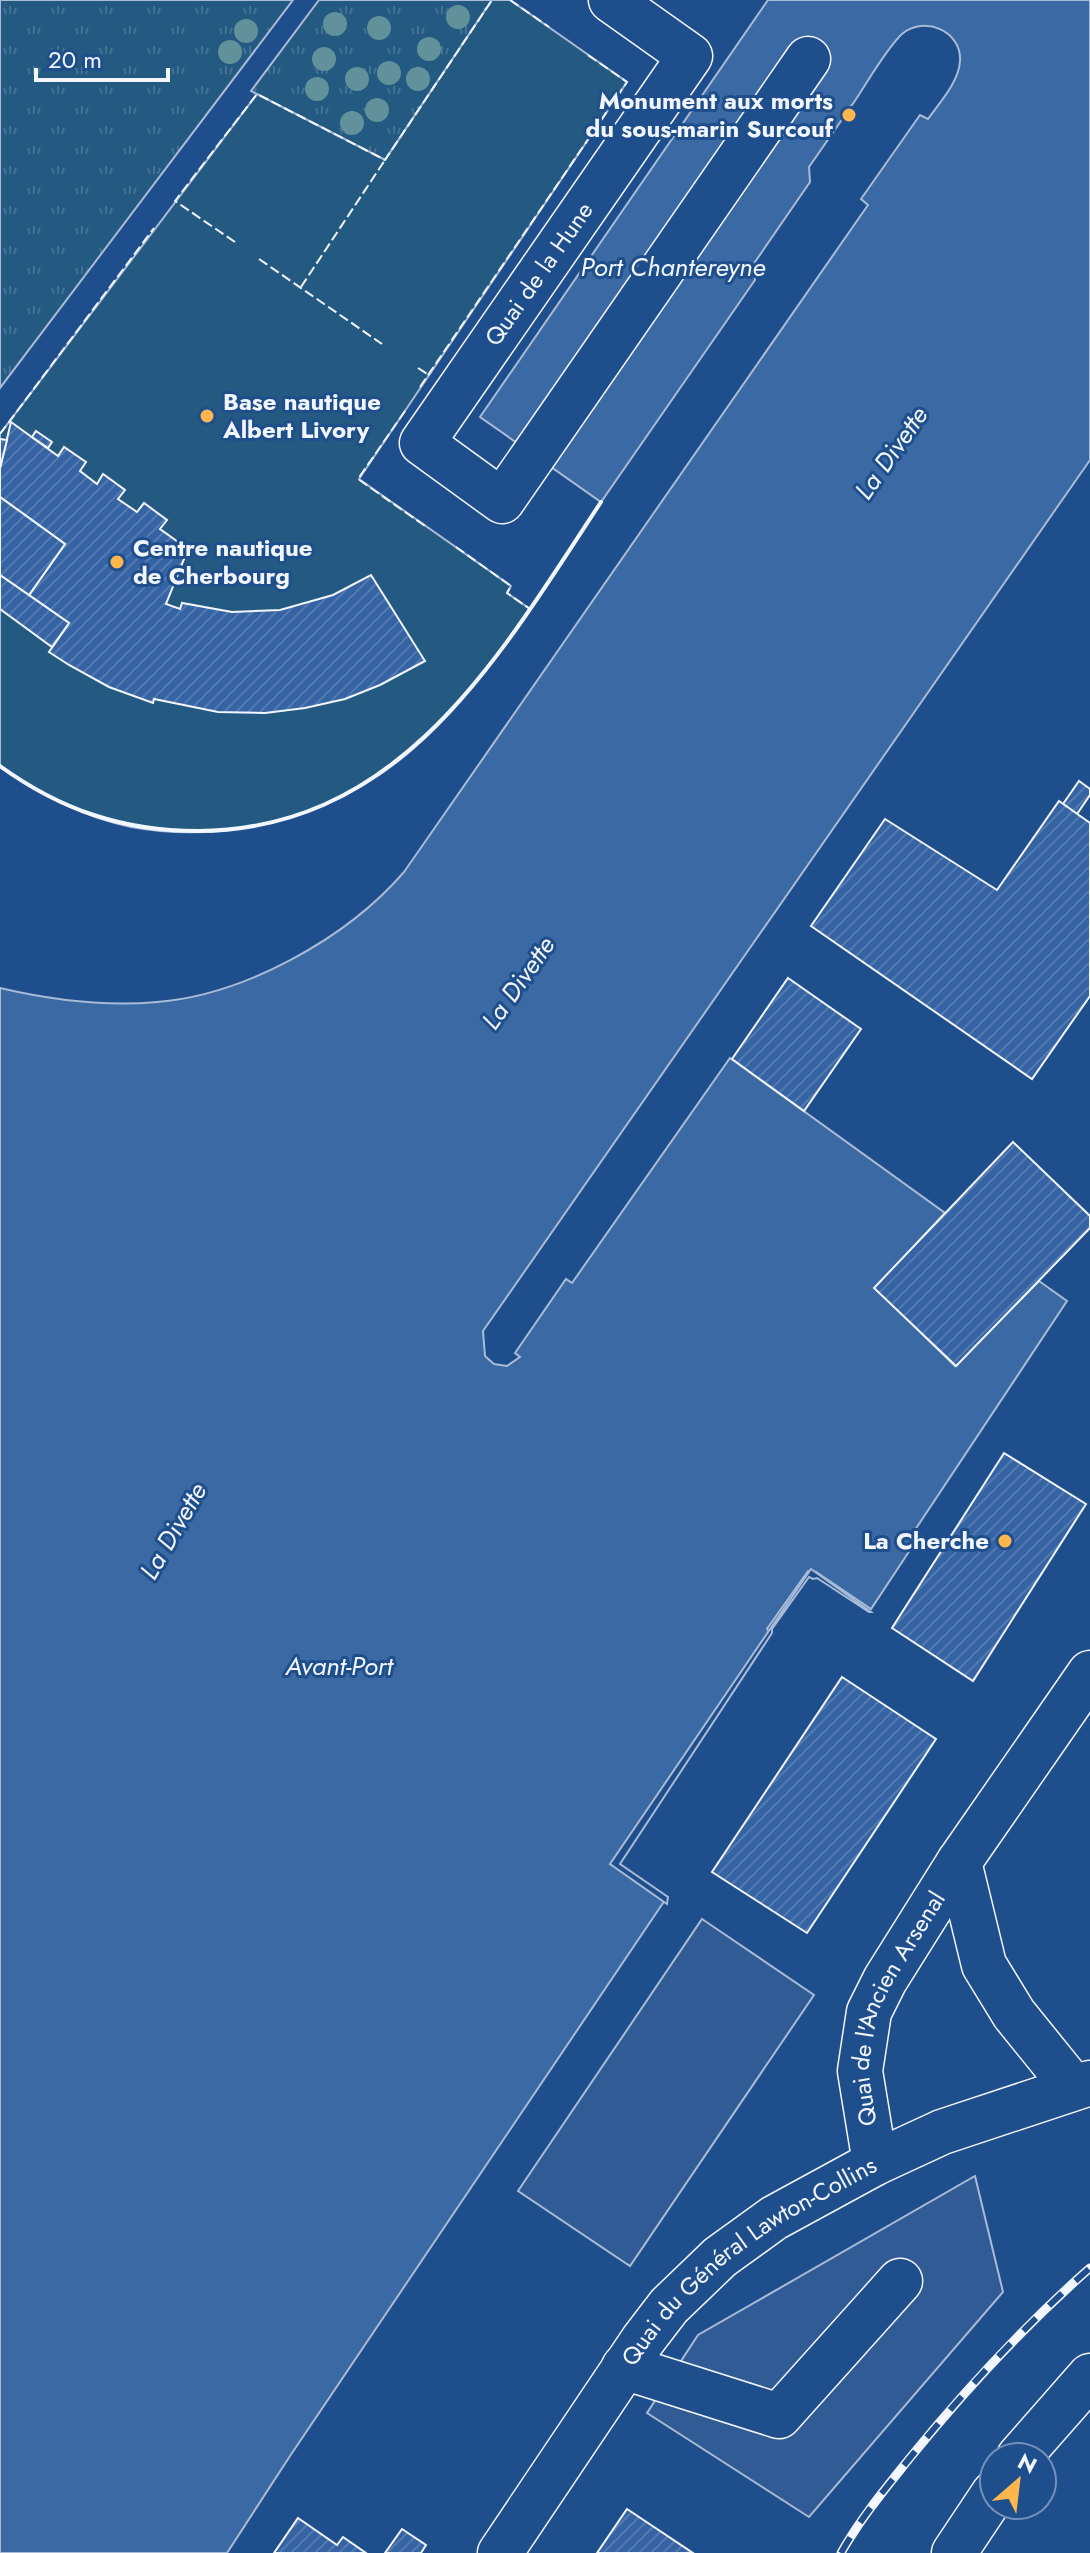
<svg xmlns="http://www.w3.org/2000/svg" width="1090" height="2553" font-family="Jost,sans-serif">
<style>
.grass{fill:url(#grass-tufts);stroke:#a8bbd7;stroke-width:2}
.pitch{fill:#245a82;stroke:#a8bbd7;stroke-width:2}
.parking{fill:#305b95;stroke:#a8bbd7;stroke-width:2}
.water{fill:#3b69a3;stroke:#a8bbd7;stroke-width:2}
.pier{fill:#1f4e8c;stroke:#a8bbd7;stroke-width:2}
.building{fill:url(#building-hatch);stroke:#f2f6ff;stroke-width:2}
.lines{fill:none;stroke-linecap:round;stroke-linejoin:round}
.minor-casing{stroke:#f2f6ff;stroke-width:47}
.minor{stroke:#1f4e8c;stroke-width:44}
.rail-casing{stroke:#f2f6ff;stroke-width:9}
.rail{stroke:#1f4e8c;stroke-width:6;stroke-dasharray:18;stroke-linecap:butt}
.fence{stroke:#f2f6ff;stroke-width:2;stroke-dasharray:10 4;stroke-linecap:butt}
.wall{stroke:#f2f6ff;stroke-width:4}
.tree{fill:#61919a}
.poi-dot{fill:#ffb74d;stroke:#1f4e8c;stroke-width:3}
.labels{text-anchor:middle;stroke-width:6;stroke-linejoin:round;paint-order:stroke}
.poi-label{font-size:24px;font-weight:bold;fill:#f2f6ff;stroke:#1f4e8c;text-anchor:end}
.street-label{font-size:24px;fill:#f2f6ff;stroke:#1f4e8c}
.water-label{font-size:26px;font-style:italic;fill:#f2f6ff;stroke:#1f4e8c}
</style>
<defs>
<pattern id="grass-tufts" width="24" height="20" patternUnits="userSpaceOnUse" patternTransform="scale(2)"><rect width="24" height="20" fill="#245a82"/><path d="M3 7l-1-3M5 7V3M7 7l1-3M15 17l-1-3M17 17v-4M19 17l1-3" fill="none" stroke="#447295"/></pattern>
<pattern id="building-hatch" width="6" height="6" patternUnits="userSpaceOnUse" patternTransform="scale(2)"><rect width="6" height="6" fill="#3563a3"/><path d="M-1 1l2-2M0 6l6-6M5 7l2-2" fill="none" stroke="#537ab1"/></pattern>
</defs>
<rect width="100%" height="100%" fill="#1f4e8c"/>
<!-- grass -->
<g class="grass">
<polygon points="0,0 293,0 0,388"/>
<polygon points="319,0 492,0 385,160 251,91"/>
</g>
<!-- pitch -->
<path class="pitch" d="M 492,0 L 510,0 L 627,82 L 359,479 L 511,586 L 507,593 L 530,609 C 497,659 459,709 414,748 C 338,815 230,845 131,827 C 84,817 39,794 0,766 L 0,434 L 257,94 L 385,160 Z"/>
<!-- parking -->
<g class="parking">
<polygon points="702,1919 814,1995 630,2266 518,2191"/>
<polygon points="975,2176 1003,2292 809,2517 647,2413 698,2335"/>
</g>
<!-- water -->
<path class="water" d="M 768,0 L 1090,0 L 1090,460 L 483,1331 L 485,1356 L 494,1364 L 507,1366 L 520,1357 L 515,1353 L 566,1279 L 572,1283 L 730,1058 L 945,1213 L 875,1288 L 955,1366 L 1039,1281 L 1067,1301 L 915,1530 L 920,1535 L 871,1609 L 816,1572 L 814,1575 L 808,1571 L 767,1629 L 769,1631 L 614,1865 L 665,1900 L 290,2456 L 227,2553 L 0,2553 L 0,988 C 51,1000 104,1007 157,1002 C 245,995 347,938 404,872 L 868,205 L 861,199 L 920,115 L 928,119 C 939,103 959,82 960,61 C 962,31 924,15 902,34 C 885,50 866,85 852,105 L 847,108 L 843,118 L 809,167 L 810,182 L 755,262 L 755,280 L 601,502 L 480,417 Z"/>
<!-- pier -->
<polygon class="pier" points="811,1569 871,1612 869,1612 817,1578 813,1579 809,1577 772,1629 772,1633 620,1864 668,1897 667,1904 610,1864"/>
<!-- building -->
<g class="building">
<polygon points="11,422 58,456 64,447 86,462 80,471 97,484 103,474 125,490 118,499 137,512 144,503 167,520 160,529 188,549 166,604 180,609 182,603 232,612 280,610 333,595 371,575 425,661 380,685 345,699 305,708 265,713 218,712 154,699 153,703 109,687 69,665 49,652 69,623 29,595 65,544 0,497 0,468"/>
<polygon points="36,431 52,442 48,448 32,437"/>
<polygon points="0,439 7,440 0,468"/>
<polygon points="0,497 65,544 29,595 0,575"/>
<polygon points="0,575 69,623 52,647 0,609"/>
<polygon points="1079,781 1090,789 1090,795 1077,814 1063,804"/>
<polygon points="1059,801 1090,823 1090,996 1032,1079 811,926 885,819 997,890"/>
<polygon points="788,978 861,1029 804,1111 732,1059"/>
<polygon points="1013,1142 1090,1216 1090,1228 956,1366 874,1288"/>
<polygon points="1004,1453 1086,1504 973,1681 892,1628"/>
<polygon points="842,1677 936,1739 807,1933 712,1872"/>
<polygon points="627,2509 693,2553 597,2553"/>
<polygon points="298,2518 337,2545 343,2537 366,2553 274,2553"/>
<polygon points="402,2529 426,2545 421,2553 385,2553"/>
</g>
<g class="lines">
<defs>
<g id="minor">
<polyline points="611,0 690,56 422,443 502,501 808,59"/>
<polyline points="959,1862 1090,1673"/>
<path id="s1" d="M 875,2163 L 860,2071 L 869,2012 L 885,1980 L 959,1862 L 984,1965 L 1014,2014 L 1073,2087"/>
<polyline points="624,2367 779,2416 900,2281"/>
<polyline points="1019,2457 1090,2376"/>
<path id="s2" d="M 500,2553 L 643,2340 L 669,2306 L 720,2257 L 774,2218 L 875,2163 L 942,2132 L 1090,2083"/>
<polyline points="954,2553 994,2493"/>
</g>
</defs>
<!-- minor casing -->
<use href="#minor" class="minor-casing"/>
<!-- minor -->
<use href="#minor" class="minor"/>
<defs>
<path id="rail" d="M 841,2553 C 860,2519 885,2489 909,2459 C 965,2390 1024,2326 1090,2268"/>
</defs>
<!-- rail casing -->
<use href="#rail" class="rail-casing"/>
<!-- rail -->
<use href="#rail" class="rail"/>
<!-- fence -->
<g class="fence">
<polyline points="510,0 549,27"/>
<polyline points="235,242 175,201 257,94 385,160 492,0"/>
<polyline points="259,259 382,344"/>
<polyline points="301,287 385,160"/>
<polyline points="418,368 429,375"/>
<polyline points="420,387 627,82 585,53"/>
<polyline points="405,411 358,479 428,528"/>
<polyline points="0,434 154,228"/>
<polyline points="456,547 511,586 507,593 530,609"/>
</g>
<!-- wall -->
<path class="wall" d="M 0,766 C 61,810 123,831 198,831 C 403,830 502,652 601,502"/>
</g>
<!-- trees -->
<g class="tree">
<circle cx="458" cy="17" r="12"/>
<circle cx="335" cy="24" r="12"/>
<circle cx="379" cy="28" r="12"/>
<circle cx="246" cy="31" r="12"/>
<circle cx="429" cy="49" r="12"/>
<circle cx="230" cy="52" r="12"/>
<circle cx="324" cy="59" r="12"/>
<circle cx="389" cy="73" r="12"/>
<circle cx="357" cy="79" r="12"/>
<circle cx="418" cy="79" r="12"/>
<circle cx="317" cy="89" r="12"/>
<circle cx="377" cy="110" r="12"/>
<circle cx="352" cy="123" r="12"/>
</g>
<!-- markers -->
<g class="poi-dot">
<circle cx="849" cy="115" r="8"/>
<circle cx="207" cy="416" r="8"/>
<circle cx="117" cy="562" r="8"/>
<circle cx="1005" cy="1541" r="8"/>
</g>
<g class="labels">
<!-- poi labels -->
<g class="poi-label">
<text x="833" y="109">Monument aux morts<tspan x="833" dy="28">du sous-marin Surcouf</tspan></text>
<text x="223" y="410" text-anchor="start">Base nautique<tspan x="223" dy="28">Albert Livory</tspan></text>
<text x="133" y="556" text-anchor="start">Centre nautique<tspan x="133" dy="28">de Cherbourg</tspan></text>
<text x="989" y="1549">La Cherche</text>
</g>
<!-- street labels -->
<g class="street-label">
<text transform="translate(539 274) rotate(-55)" y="8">Quai de la Hune</text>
<text dy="8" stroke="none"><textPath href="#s1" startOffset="164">Quai de l'Ancien Arsenal</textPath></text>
<text dy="8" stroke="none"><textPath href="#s2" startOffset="390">Quai du Général Lawton-Collins</textPath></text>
</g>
<!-- water labels -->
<g class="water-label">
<text x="673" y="276">Port Chantereyne</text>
<text transform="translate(891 453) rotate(-55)" y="9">La Divette</text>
<text transform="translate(518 983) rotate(-55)" y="9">La Divette</text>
<text transform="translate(173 1531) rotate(-60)" y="9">La Divette</text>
<text x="339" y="1675">Avant-Port</text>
</g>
</g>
<!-- north arrow -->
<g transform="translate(1018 2481) rotate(28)"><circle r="38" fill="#1f4e8c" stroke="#7391ba" stroke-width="2"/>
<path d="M0-6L14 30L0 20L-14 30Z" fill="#ffb74d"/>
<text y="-12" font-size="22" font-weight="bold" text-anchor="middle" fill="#f2f6ff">N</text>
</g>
<!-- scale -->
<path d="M36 68v12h132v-12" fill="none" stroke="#f2f6ff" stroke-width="4"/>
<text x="48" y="68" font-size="24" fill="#f2f6ff" stroke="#1f4e8c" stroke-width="6" paint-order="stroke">20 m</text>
</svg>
